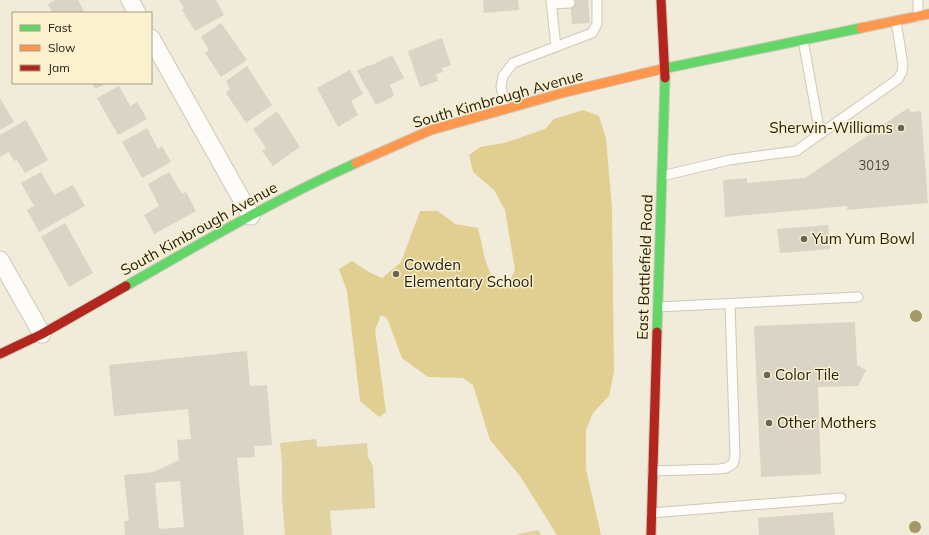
<svg xmlns="http://www.w3.org/2000/svg" width="929" height="535" font-family="Mulish,sans-serif">
<style>
.green{fill:#e1d2a1}
.forest{fill:#e1cf92}
.building{fill:#d9d4c6;fill-rule:evenodd}
.lines{fill:none;stroke-linecap:round;stroke-linejoin:round}
.lane-casing{stroke:#ccc8ba;stroke-width:11}
.street-casing{stroke:#ccc8ba;stroke-width:19}
.fast-casing{stroke:#ccc8ba;stroke-width:11}
.slow-casing{stroke:#ccc8ba;stroke-width:11}
.jam-casing{stroke:#ccc8ba;stroke-width:11}
.lane{stroke:#fdfcf9;stroke-width:9}
.street{stroke:#fdfcf9;stroke-width:17}
.fast{stroke:#63d668;stroke-width:9}
.slow{stroke:#ff974d;stroke-width:9}
.jam{stroke:#b3261e;stroke-width:9}
.tree{fill:#a69866}
.poi-dot{fill:#686456;stroke:#fbf1cf;stroke-width:1.5}
.labels{text-anchor:middle;stroke-width:3;stroke-linejoin:round;paint-order:stroke}
.number-label{font-size:13px;fill:#4e4a3d}
.street-label{font-size:15px;fill:#1f1c0f;stroke:#fbf1cf}
.poi-label{font-size:15px;fill:#1f1c0f;stroke:#fbf1cf;text-anchor:start}
</style>
<rect width="100%" height="100%" fill="#f1ebd9"/>
<!-- green -->
<g class="green">
<polygon points="316,439 317,447 367,443 368,457 373,466 375,508 330,511 332,535 285,535 282,497 282,462 280,443"/>
<polygon points="538,530 541,535 517,535 517,534"/>
</g>
<!-- forest -->
<polygon class="forest" points="583,110 599,116 606,138 612,208 614,372 609,396 593,413 586,430 586,469 601,535 557,535 520,476 490,440 473,385 463,378 428,377 402,358 387,318 381,315 375,330 386,412 379,417 360,401 347,291 339,269 352,261 369,272 382,278 401,262 420,211 438,211 455,224 478,228 485,259 494,284 507,287 515,270 505,210 494,190 473,172 469,155 480,147 504,143 545,129 554,119"/>
<!-- building -->
<g class="building">
<polygon points="55,0 78,0 85,13 53,13 48,4"/>
<polygon points="179,0 216,0 224,15 195,31 182,10 184,8"/>
<polygon points="483,0 518,0 519,10 484,13"/>
<polygon points="570,0 588,0 590,23 572,24"/>
<polygon points="221,23 247,60 221,77 205,53 209,50 201,37"/>
<polygon points="442,38 451,65 442,68 443,72 436,74 438,81 420,87 408,51"/>
<polygon points="392,55 404,78 390,85 394,96 376,105 357,71 369,65 370,66"/>
<polygon points="247,66 272,105 246,123 226,93 230,89 226,81"/>
<polygon points="350,70 363,94 351,101 358,115 338,127 317,88"/>
<polygon points="92,83 107,83 95,89"/>
<polygon points="119,86 130,106 137,102 147,119 118,135 97,98"/>
<polygon points="0,98 14,122 0,130"/>
<polygon points="908,108 911,112 921,111 928,203 847,210 847,206 725,217 723,180 747,178 747,183 805,178"/>
<polygon points="277,111 300,147 273,166 262,151 266,148 253,129"/>
<polygon points="26,120 48,160 25,173 17,160 14,161 9,152 0,157 0,135"/>
<polygon points="147,128 158,149 162,146 171,162 142,178 122,142"/>
<polygon points="41,172 54,195 73,185 85,206 39,232 27,210 34,206 21,183"/>
<polygon points="169,172 182,194 186,192 196,211 154,234 144,215 159,206 148,184"/>
<polygon points="65,223 93,273 69,287 41,237"/>
<polygon points="828,225 830,249 780,253 777,229"/>
<polygon points="855,322 857,365 866,370 858,386 818,387 821,474 761,477 754,326"/>
<path d="M 247,351 L 250,386 L 267,385 L 272,445 L 254,446 L 255,457 L 237,458 L 244,535 L 125,535 L 124,521 L 129,521 L 124,475 L 154,472 L 179,460 L 177,440 L 191,439 L 188,409 L 114,416 L 109,365 ZM 180,481 L 184,527 L 159,529 L 155,483 Z"/>
<polygon points="833,512 835,535 759,535 758,518"/>
</g>
<g class="lines">
<defs>
<g id="lane">
<polyline points="551,0 556,47"/>
<polyline points="918,0 918,17"/>
<polyline points="551,4 570,3"/>
<polyline points="803,40 820,134"/>
<polyline points="506,108 501,87 503,76 513,63 592,33 597,24 597,0"/>
<polyline points="662,176 729,160 796,151 898,79 902,72 903,65 896,21"/>
<polyline points="658,307 858,297"/>
<polyline points="652,471 719,469 726,468 733,464 735,457 730,304"/>
<polyline points="651,513 841,498"/>
</g>
<g id="street">
<polyline points="130,0 137,13"/>
<polyline points="151,38 251,216"/>
<polyline points="0,260 42,334"/>
</g>
<g id="fast">
<polyline points="662,69 861,28"/>
<path d="M 126,286 C 201,243 276,199 356,163"/>
<polyline points="657,332 665,78"/>
</g>
<g id="slow">
<polyline points="861,28 929,14"/>
<polyline points="356,163 431,130 566,92 662,69"/>
</g>
<g id="jam">
<polyline points="661,0 665,78"/>
<polyline points="0,354 42,334 126,286"/>
<polyline points="651,535 657,332"/>
</g>
</defs>
<!-- lane casing -->
<use href="#lane" class="lane-casing"/>
<!-- street casing -->
<use href="#street" class="street-casing"/>
<!-- fast casing -->
<use href="#fast" class="fast-casing"/>
<!-- slow casing -->
<use href="#slow" class="slow-casing"/>
<!-- jam casing -->
<use href="#jam" class="jam-casing"/>
<!-- lane -->
<use href="#lane" class="lane"/>
<!-- street -->
<use href="#street" class="street"/>
<!-- fast -->
<use href="#fast" class="fast"/>
<!-- slow -->
<use href="#slow" class="slow"/>
<!-- jam -->
<use href="#jam" class="jam"/>
</g>
<!-- trees -->
<g class="tree">
<circle cx="916" cy="316" r="6"/>
<circle cx="915" cy="527" r="6"/>
</g>
<!-- markers -->
<g class="poi-dot">
<circle cx="901" cy="128" r="4"/>
<circle cx="804" cy="239" r="4"/>
<circle cx="396" cy="274" r="4"/>
<circle cx="767" cy="375" r="4"/>
<circle cx="769" cy="423" r="4"/>
</g>
<g class="labels">
<!-- number labels -->
<g class="number-label">
<text x="874" y="170">3019</text>
</g>
<!-- street labels -->
<g class="street-label">
<text transform="translate(498 99) rotate(-16)" y="5">South Kimbrough Avenue</text>
<text transform="translate(199 229) rotate(-29)" y="5">South Kimbrough Avenue</text>
<text transform="translate(645 267) rotate(-88)" y="5">East Battlefield Road</text>
</g>
<!-- poi labels -->
<g class="poi-label">
<text x="893" y="133" text-anchor="end">Sherwin-Williams</text>
<text x="812" y="244">Yum Yum Bowl</text>
<text x="404" y="270">Cowden<tspan x="404" dy="17">Elementary School</tspan></text>
<text x="775" y="380">Color Tile</text>
<text x="777" y="428">Other Mothers</text>
</g>
</g>
<!-- legend -->
<rect x="12" y="12" width="140" height="72" fill="#fbf1cf" stroke="#a39c82"/>
<rect x="20" y="25" width="20" height="6" fill="#63d668" stroke="#a39c82"/>
<text x="48" y="32" font-size="12" fill="#1f1c0f">Fast</text>
<rect x="20" y="45" width="20" height="6" fill="#ff974d" stroke="#a39c82"/>
<text x="48" y="52" font-size="12" fill="#1f1c0f">Slow</text>
<rect x="20" y="65" width="20" height="6" fill="#b3261e" stroke="#a39c82"/>
<text x="48" y="72" font-size="12" fill="#1f1c0f">Jam</text>
</svg>
